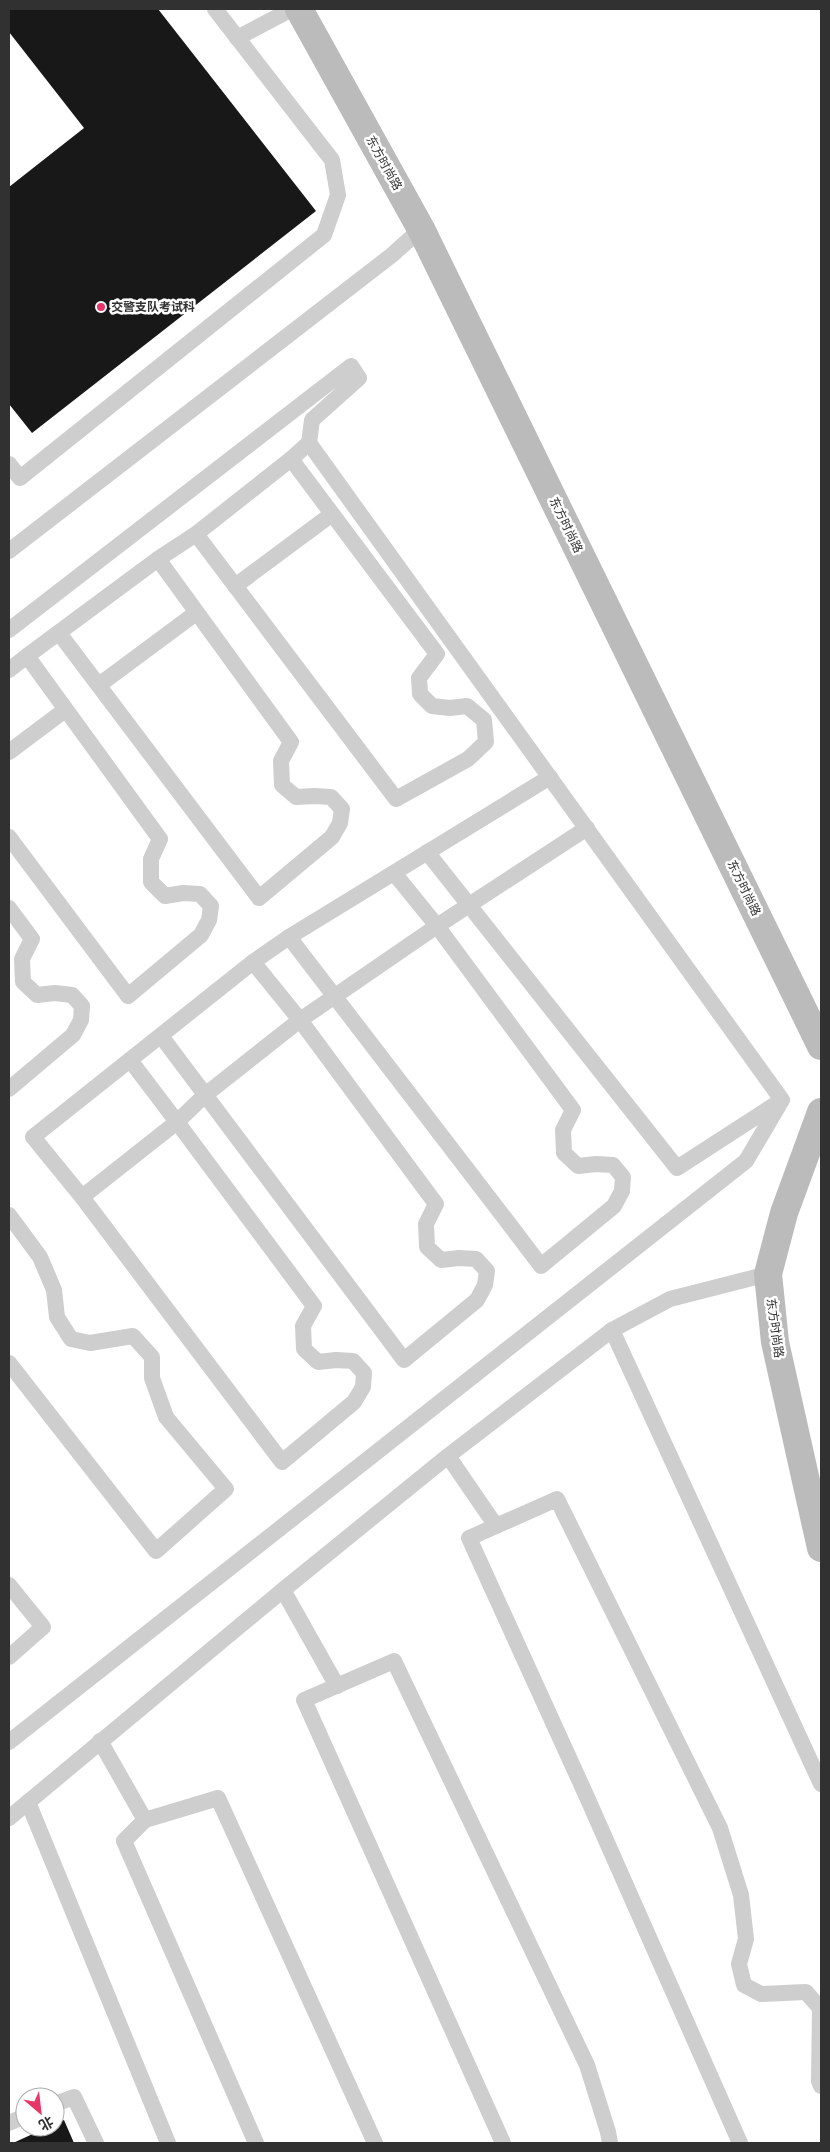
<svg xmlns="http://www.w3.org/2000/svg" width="830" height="2152" font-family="'Golos Text','Noto Sans SC',sans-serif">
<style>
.building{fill:#181818}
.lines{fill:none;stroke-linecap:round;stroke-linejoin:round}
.service{stroke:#cecece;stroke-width:16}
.secondary{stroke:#bbb;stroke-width:28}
.poi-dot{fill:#e63668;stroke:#fff;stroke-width:2}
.labels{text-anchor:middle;stroke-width:5;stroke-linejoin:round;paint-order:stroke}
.street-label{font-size:12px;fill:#313131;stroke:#fff}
.poi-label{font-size:12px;font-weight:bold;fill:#313131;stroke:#fff;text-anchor:start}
</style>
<rect width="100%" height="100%" fill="#fff"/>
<!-- building -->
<g class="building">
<polygon points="9,9 158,9 316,211 32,433 9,404 9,187 84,128 9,32"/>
<polygon points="64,2120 74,2143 13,2143 48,2127 55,2127 55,2124"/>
</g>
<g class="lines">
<!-- service -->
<g class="service">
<polyline points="237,38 292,9"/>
<polyline points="9,464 20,478 324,235 338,195 332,160 215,9"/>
<polyline points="9,551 392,255 421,229"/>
<polyline points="158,559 196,534 291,459 437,654 419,678 420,694 432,706 450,708 467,706 484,720 486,742 468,759 396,799 196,534"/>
<polyline points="235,586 332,514"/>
<polyline points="9,630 351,366 359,378 312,420 309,443"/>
<polyline points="27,656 158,559 291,742 281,761 282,785 296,797 314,796 331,797 342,809 340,823 332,837 259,898 59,633"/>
<polyline points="9,670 27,656 160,839 151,859 151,882 165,896 183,893 200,894 211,906 209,920 201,935 128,996 9,837"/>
<polyline points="99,685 196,613"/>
<polyline points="9,752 65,710"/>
<polyline points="427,852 677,1168 779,1102"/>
<polyline points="394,873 437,926 587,828"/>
<polyline points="9,908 32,939 22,959 23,982 37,995 55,993 72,995 82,1006 81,1020 73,1035 9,1089"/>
<path d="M 253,962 L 300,1020 L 437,926 L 573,1110 L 563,1130 L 564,1153 L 578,1166 L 596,1164 L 613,1165 L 623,1177 L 622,1191 L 614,1206 L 541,1266 C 458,1156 374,1047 289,937"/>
<polyline points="130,1060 177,1122 205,1095 300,1020 436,1204 426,1224 427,1247 441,1260 459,1258 476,1259 487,1271 485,1285 477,1300 404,1360 161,1036"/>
<polyline points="82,1197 177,1122 314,1306 303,1326 304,1349 318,1362 336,1360 353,1361 364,1373 363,1387 354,1402 282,1462 82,1197 33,1137 253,962 289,937 550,777"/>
<polyline points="9,1215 40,1257 54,1290 57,1317 71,1339 90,1343 133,1336 152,1357 152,1378 166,1417 226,1489 156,1551 9,1363"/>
<polyline points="612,1330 821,1784"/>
<polyline points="448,1456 496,1526"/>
<polyline points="9,1585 43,1627 9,1657"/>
<polyline points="283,1590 337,1686"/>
<polyline points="100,1741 145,1820"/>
<polyline points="9,1742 746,1161 782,1100 309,443 291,459"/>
<polyline points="28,1802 168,2143"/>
<polyline points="9,1818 283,1590 448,1456 612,1330 670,1299 768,1274"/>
<polyline points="55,2104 74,2097 96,2143"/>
<polyline points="9,2123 25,2116"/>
<polyline points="256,2143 124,1841 145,1820 218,1798 375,2143"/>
<polyline points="503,2143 304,1700 394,1661 587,2065 608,2132 610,2143"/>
<polyline points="740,2143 586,1795 469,1538 557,1499 720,1828 741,1895 746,1939 739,1964 744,1985 761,1994 806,1992 820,2008 819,2081 821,2086"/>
</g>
<!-- secondary -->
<g class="secondary">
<polyline points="299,9 421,229 821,1046"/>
<polyline points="821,1112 784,1213 768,1274 775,1342 821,1548"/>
</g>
</g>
<!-- markers -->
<circle class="poi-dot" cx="101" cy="307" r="5"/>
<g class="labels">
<!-- street labels -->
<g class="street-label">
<text transform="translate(384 163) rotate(61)" y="4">东方时尚路</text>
<text transform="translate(566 525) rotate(64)" y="4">东方时尚路</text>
<text transform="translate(744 888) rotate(64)" y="4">东方时尚路</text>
<text transform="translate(775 1328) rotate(82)" y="4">东方时尚路</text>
</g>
<!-- poi labels -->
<g class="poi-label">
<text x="111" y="311">交警支队考试科</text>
</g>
</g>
<!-- border -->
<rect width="830" height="2152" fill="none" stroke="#313131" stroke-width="20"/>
<!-- north arrow -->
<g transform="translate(40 2112) rotate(152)"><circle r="24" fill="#ffffff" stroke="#adadad"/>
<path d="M0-4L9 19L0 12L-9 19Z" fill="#e63668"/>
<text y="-8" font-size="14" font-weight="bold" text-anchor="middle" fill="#313131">北</text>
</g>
</svg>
